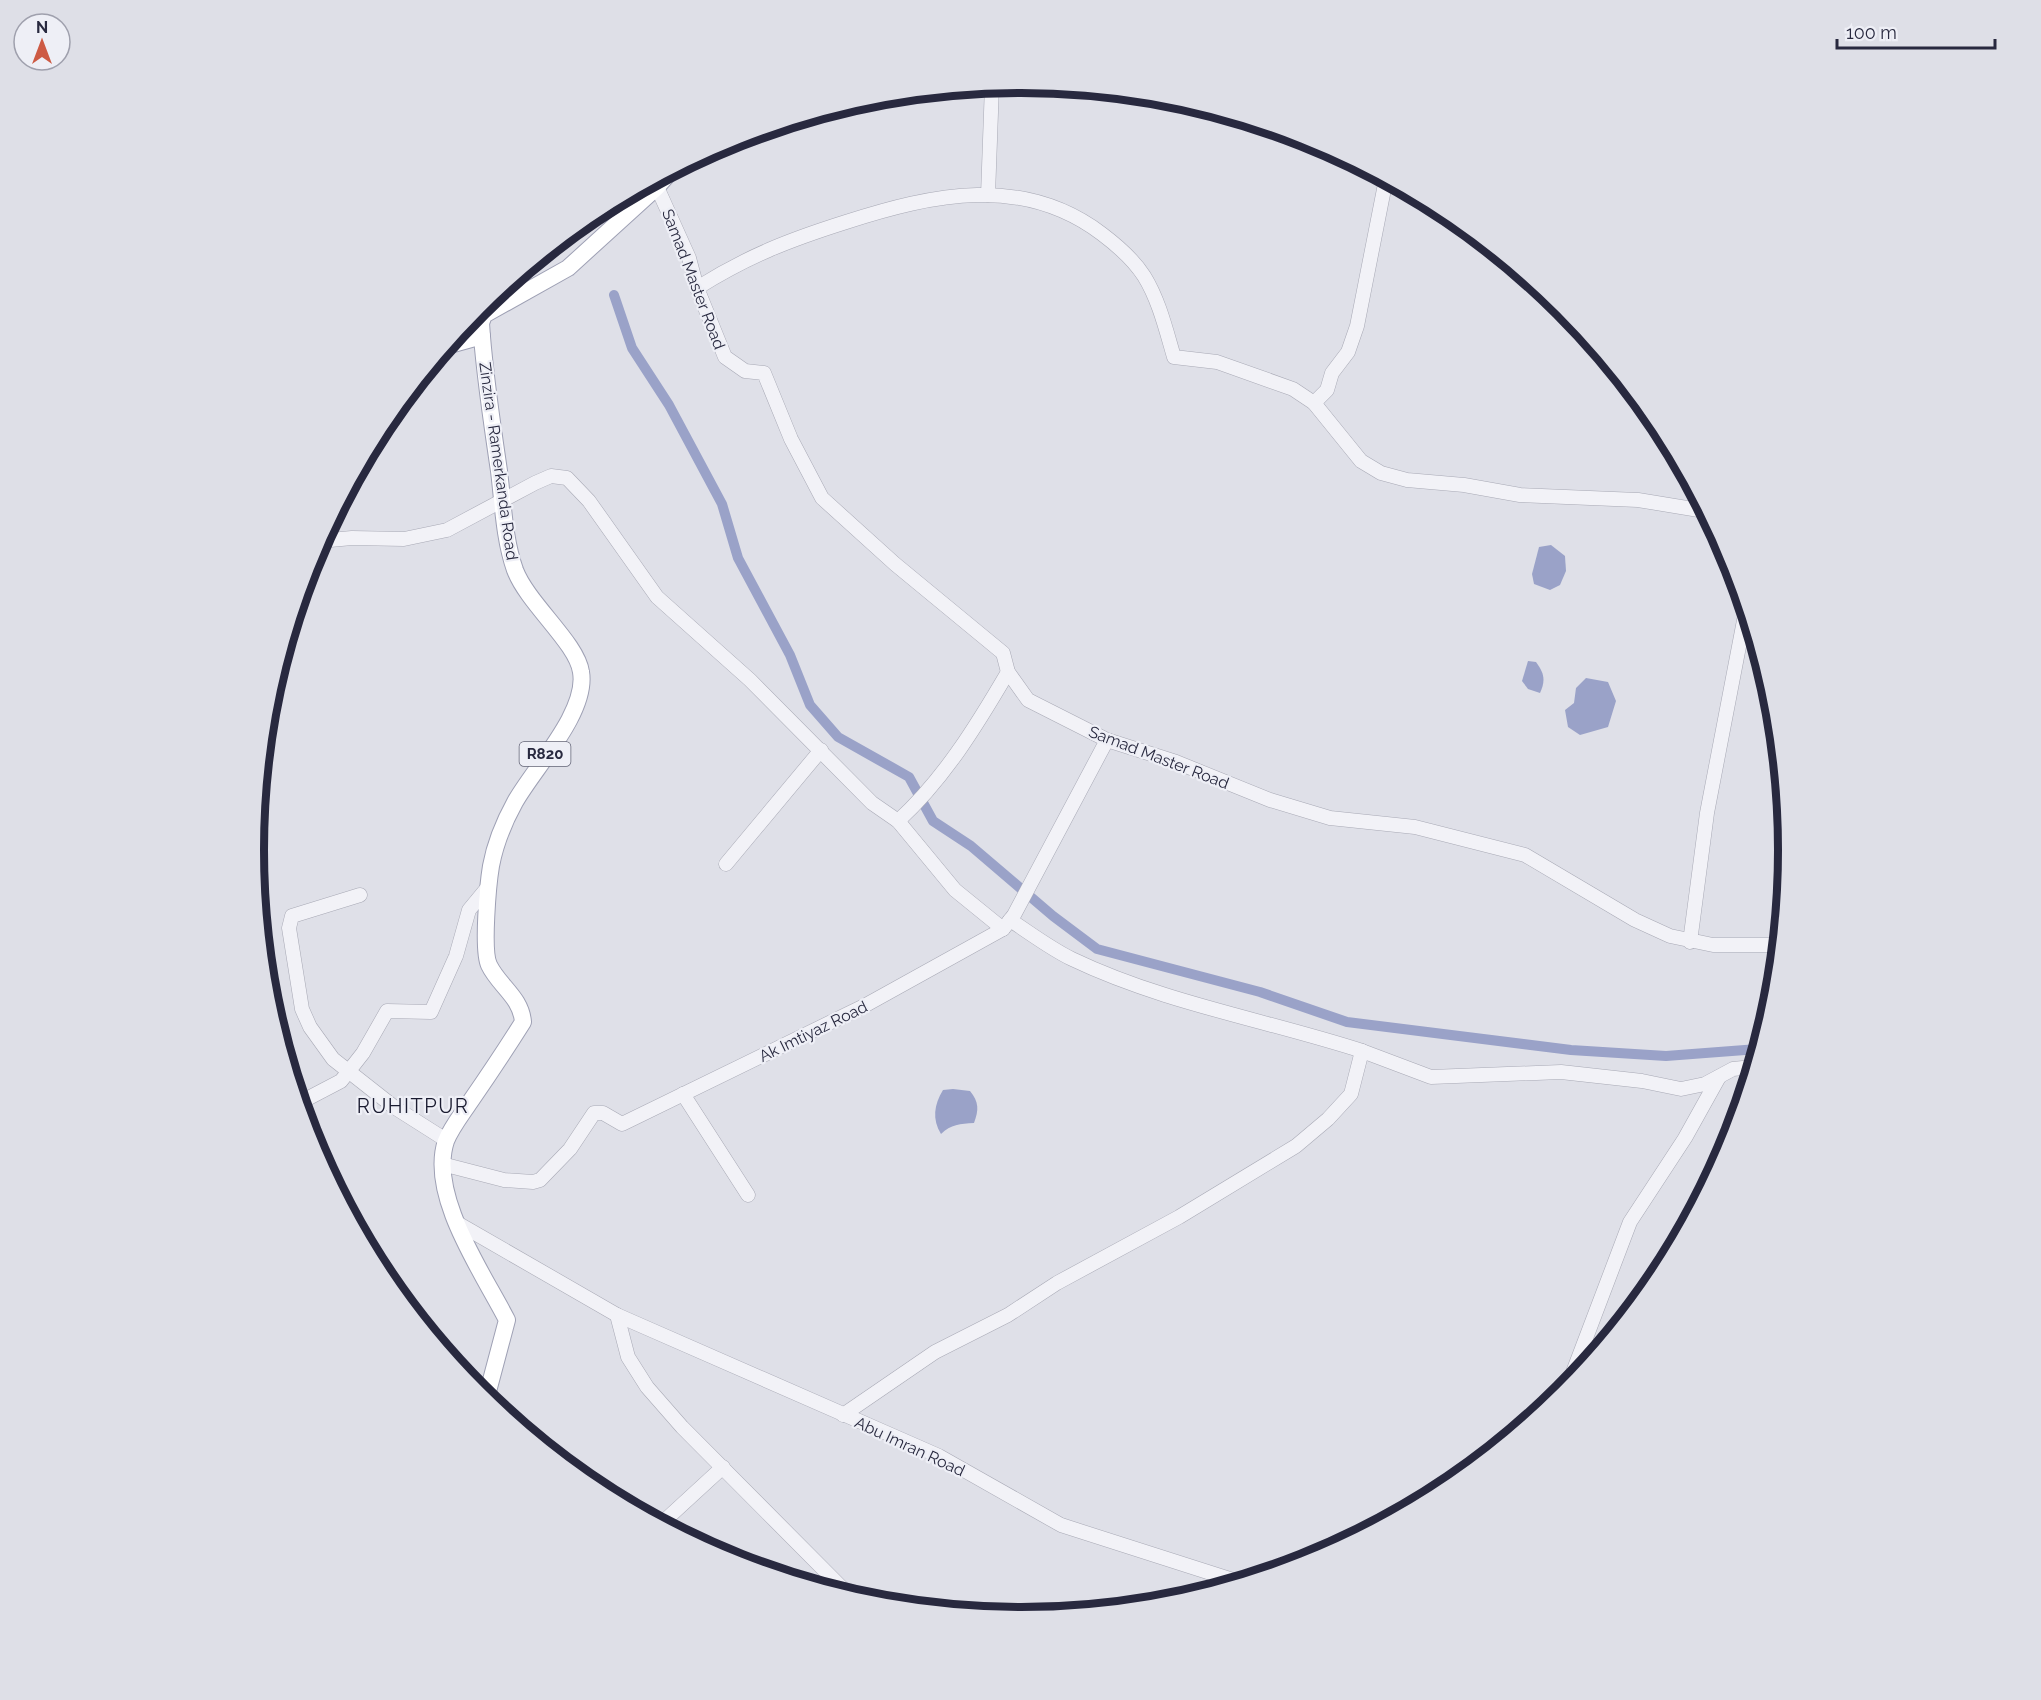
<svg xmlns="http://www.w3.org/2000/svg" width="2041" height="1700" font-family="Raleway,sans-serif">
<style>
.water{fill:#9aa2c8}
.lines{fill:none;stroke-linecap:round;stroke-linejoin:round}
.canal{stroke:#9aa2c8;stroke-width:10}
.minor-casing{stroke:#a8a9b5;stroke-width:15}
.major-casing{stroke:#9ea0b4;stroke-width:18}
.minor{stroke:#f2f2f7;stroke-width:14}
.major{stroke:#fff;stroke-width:16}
.labels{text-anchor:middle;stroke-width:4.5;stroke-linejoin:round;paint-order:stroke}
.shield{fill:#eeeff6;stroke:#636476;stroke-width:1.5}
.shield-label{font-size:15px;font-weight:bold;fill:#28293f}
.street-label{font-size:16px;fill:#28293f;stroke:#eeeff6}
.quarter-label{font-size:20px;letter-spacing:1.5px;fill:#1a1b30;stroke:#eeeff6}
.rim{fill:none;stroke:#28293f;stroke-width:8}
</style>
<rect width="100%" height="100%" fill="#dfe0e8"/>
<!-- water -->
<g class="water">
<polygon points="1551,545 1565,556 1566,571 1560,585 1550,590 1534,584 1532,574 1539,547"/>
<path d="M 1528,661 L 1536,662 C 1544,673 1546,680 1540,693 L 1528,689 L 1522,681 Z"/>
<polygon points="1586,678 1608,682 1616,701 1608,727 1580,735 1568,727 1565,710 1574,703 1576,688"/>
<path d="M 953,1089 L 970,1091 C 979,1102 979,1110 974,1123 C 960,1124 951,1124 941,1134 C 932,1119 934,1105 943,1090 Z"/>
</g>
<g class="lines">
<!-- canal -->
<polyline class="canal" points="614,295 632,348 669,405 722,504 738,558 790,655 810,705 838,737 909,777 933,821 971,846 1053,916 1097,949 1260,992 1347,1022 1571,1050 1666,1056 1758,1049"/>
<defs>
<g id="minor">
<polyline points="657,187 689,258 697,288 725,357 745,371 764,373 791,439 822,498 895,564 1003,653 1008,672 1028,700 1107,740 1176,762 1270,800 1330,818 1415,827 1525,855 1635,920 1670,936 1713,945 1779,945"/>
<polyline points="988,195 992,85"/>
<path d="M 697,288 C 748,256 789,240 846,222 C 933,194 1023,174 1102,234 C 1118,246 1133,259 1144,276 C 1159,300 1166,330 1174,357 L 1217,362 L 1293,389 L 1314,403 L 1361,461 L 1381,473 L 1407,480 L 1464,485 L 1520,495 L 1638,500 L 1705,511"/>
<polyline points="1314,403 1327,390 1332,373 1348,352 1357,326 1386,179"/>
<polyline points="319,541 352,538 404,539 447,530 535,483 551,476 567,478 589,501 657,597 750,680 872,803 898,821 955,890 1003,929"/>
<path d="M 898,821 C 944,779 977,725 1008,672"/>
<polyline points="726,864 821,750"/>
<polyline points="360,895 292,916 289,928 302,1009 310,1027 333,1059 394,1107 446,1140"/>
<path d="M 1010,920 C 1030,933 1051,949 1072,959 C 1164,1003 1266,1020 1362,1051"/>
<polyline points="1690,942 1707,813 1746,610"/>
<polyline points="683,1094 748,1195"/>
<polyline points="299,1103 341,1081 363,1053 387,1011 431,1012 456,956 469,910 488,887"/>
<polyline points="442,1164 504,1180 533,1182 540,1180 570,1149 594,1113 603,1113 622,1124 864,1006 1003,929 1014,915 1107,740"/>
<polyline points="459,1224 617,1315 939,1456 1061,1525 1239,1582"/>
<polyline points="617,1315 628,1357 647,1387 682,1427 851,1597"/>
<polyline points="1567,1388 1630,1222 1685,1138 1719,1077"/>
<polyline points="843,1415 935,1352 1008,1315 1057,1283 1179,1217 1296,1146 1328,1119 1351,1094 1362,1051 1431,1077 1561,1072 1642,1081 1681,1089 1705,1084 1733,1069 1753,1067"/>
<polyline points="661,1524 723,1467"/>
</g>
<g id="major">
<polyline points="446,346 482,336"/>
<path d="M 486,1399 L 507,1320 C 483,1273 428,1195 446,1141 C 451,1128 462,1114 470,1102 C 488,1076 506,1049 523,1022 C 521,997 499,986 489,965 C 482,950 488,884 491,866 C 495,844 504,822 515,802 C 534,768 588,712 581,672 C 577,643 528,604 515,570 C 504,539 503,503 499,471 C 492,422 484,373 481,323 L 484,315 L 568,268 L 657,187 L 671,171"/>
</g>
</defs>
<!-- minor casing -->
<use href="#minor" class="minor-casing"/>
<!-- major casing -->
<use href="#major" class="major-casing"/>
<!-- minor -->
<use href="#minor" class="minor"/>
<!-- major -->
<use href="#major" class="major"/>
</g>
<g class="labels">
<!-- shield labels -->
<rect class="shield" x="519.5" y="742" width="51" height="24" rx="4.5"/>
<g class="shield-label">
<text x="545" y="759">R820</text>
</g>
<!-- street labels -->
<g class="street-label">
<text transform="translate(694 279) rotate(69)" y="6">Samad Master Road</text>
<text transform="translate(499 461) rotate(82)" y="6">Zinzira - Ramerkanda Road</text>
<text transform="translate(1159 757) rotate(21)" y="6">Samad Master Road</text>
<text transform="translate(813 1031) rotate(-26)" y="6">Ak Imtiyaz Road</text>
<text transform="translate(910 1446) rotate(25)" y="6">Abu Imran Road</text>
</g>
<!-- quarter labels -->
<g class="quarter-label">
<text x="413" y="1113">RUHITPUR</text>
</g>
</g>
<!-- crop -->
<path d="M0 0H2041V1700H0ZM264 850a757 757 0 1 1 1514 0a757 757 0 1 1-1514 0Z" fill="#dedfe7" fill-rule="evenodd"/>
<path class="rim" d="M264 850a757 757 0 1 1 1514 0a757 757 0 1 1-1514 0Z"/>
<!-- north arrow -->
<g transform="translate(42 42)"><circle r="28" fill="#eeeff6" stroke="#9fa0ad" stroke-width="1.5"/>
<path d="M0-4.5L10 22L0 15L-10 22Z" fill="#cd5a44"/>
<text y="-9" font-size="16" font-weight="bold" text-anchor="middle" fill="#28293f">N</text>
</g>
<!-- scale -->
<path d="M1837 39v9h158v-9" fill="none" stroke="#28293f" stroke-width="3"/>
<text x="1846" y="39" font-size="18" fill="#28293f" stroke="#eeeff6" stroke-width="4.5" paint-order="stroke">100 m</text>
</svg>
